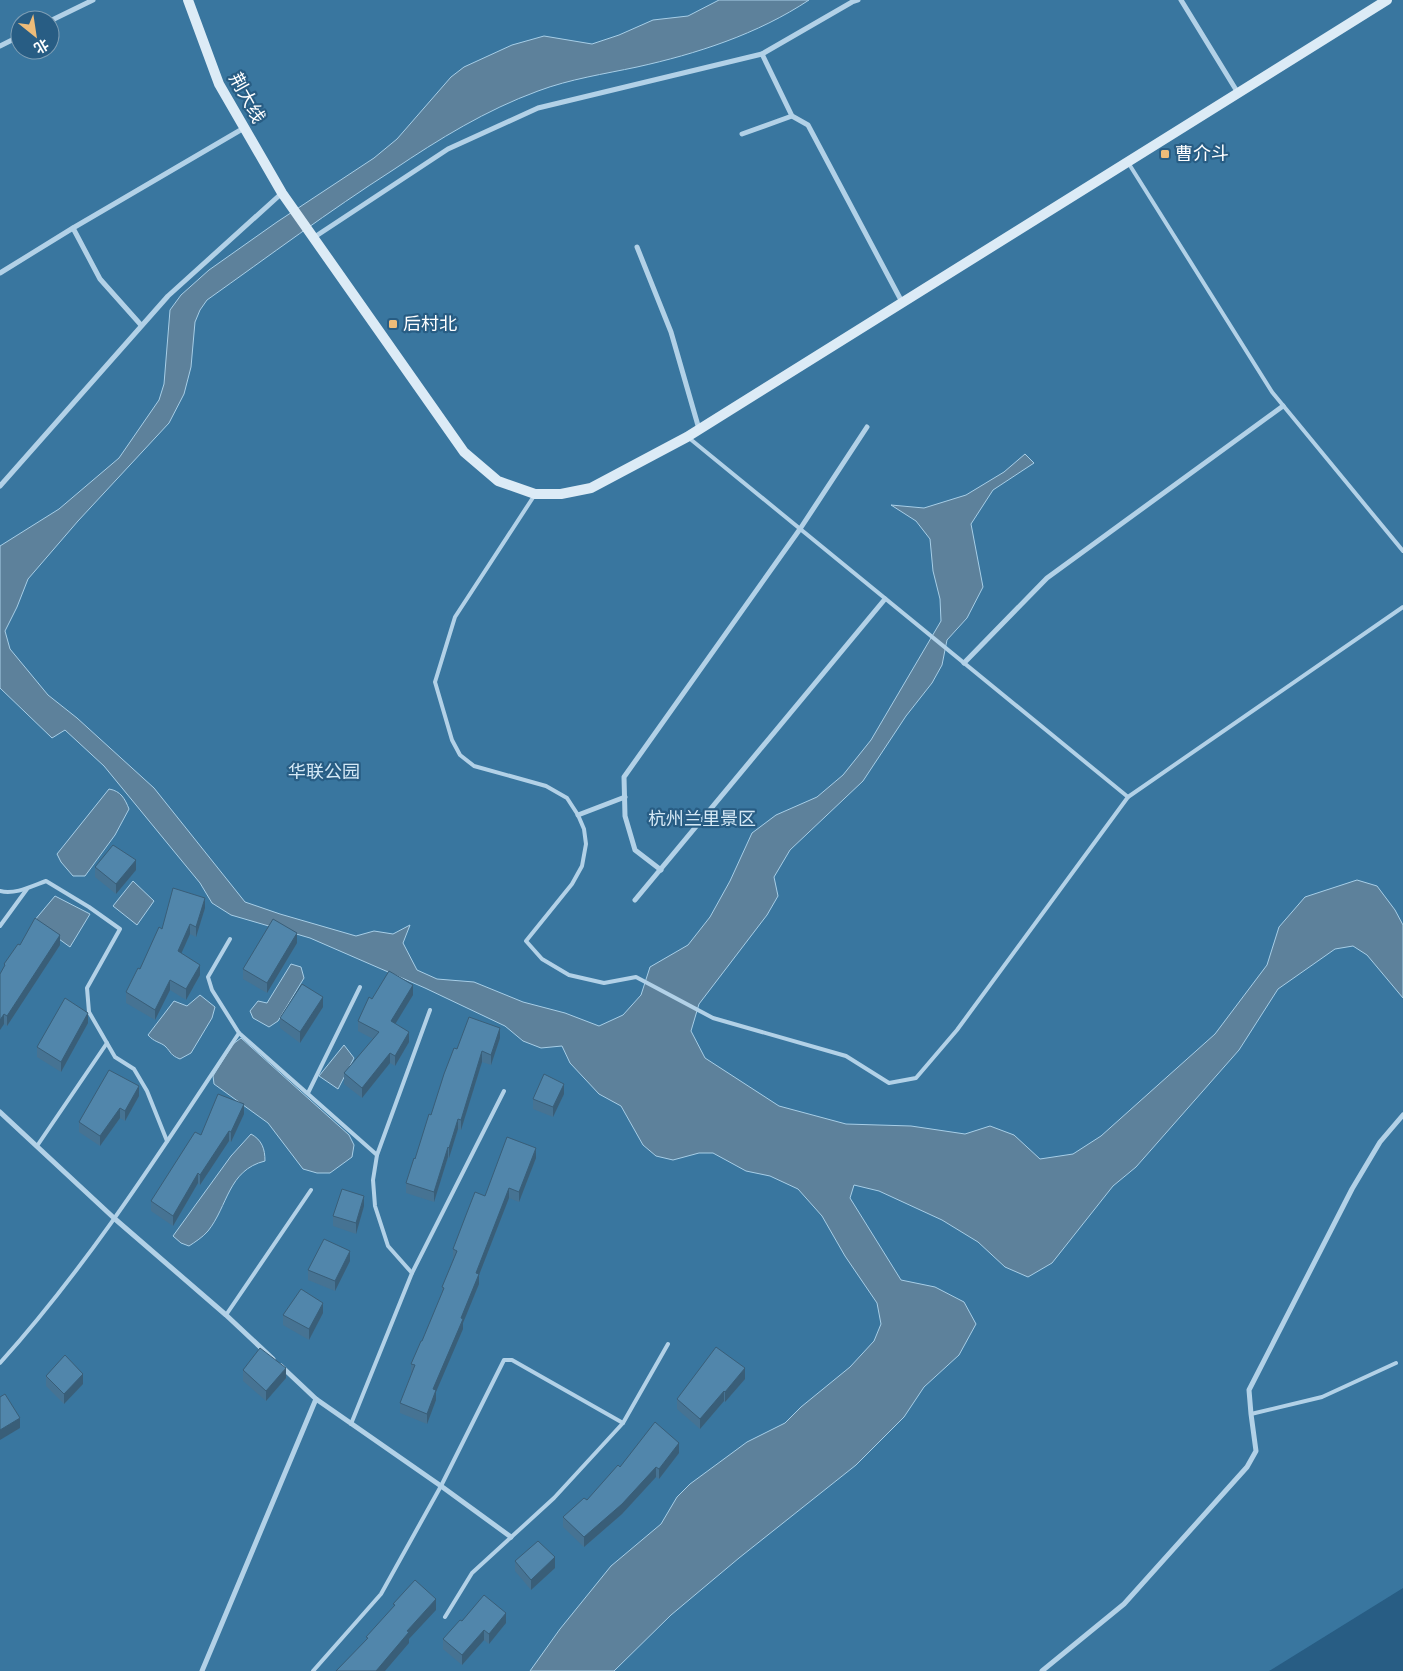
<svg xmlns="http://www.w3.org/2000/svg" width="1403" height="1671" font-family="'DM Sans','Noto Sans SC',sans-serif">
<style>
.green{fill:#39769f;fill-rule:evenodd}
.water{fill:#5d819b;stroke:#a7cee7}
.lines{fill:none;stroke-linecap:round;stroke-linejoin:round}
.lane{stroke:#b2d1e7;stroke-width:4}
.street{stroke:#b2d1e7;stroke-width:5}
.secondary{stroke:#dcebf6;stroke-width:10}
.wall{fill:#467393}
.shaded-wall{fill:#395e78}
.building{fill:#5186ab;stroke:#395e78}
.poi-dot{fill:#eebc79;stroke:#285d84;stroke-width:2}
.labels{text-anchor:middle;stroke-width:4.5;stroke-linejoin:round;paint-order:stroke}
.street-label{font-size:18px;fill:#fff;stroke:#285d84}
.poi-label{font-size:18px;fill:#fff;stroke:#285d84;text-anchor:start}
.park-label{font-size:18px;fill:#d5e9f6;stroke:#285d84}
</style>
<rect width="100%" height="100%" fill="#285d84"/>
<!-- green -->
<path class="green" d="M 0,0 L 1403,0 L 1403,1588 L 1269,1671 L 0,1671 ZM 20,20 L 50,20 L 50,50 L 20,50 Z"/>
<!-- water -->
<g class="water">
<path d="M 719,0 L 809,0 C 758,34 696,54 637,67 C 604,74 570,79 538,91 C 486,110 439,139 393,170 C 329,211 269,256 207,300 L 200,310 L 195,322 L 191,367 L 184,394 L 169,423 L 78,521 L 28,579 L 17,607 L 5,631 L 10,649 L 48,695 L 77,718 L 154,788 L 245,902 L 280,914 L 356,936 L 374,931 L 393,934 L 410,925 L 403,943 L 417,970 L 437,979 L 474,982 L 523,1002 L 565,1013 L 599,1026 L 623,1015 L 641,995 L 650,967 L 688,945 L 710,917 L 730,881 L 752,833 L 776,815 L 817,797 L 843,775 L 871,740 L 941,621 L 940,599 L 933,571 L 930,539 L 916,521 L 891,505 L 924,508 L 966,495 L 1004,472 L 1025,454 L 1034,463 L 993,490 L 971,524 L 983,587 L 967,618 L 947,640 L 942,665 L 932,683 L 906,716 L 863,781 L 790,850 L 774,877 L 778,896 L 767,915 L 699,1004 L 691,1031 L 705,1058 L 779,1106 L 846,1124 L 911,1126 L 965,1134 L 990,1126 L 1014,1135 L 1040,1159 L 1073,1154 L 1101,1136 L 1215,1034 L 1267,965 L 1279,927 L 1305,897 L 1357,880 L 1377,886 L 1395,910 L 1403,925 L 1403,998 L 1367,955 L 1353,946 L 1335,949 L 1278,989 L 1239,1050 L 1136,1167 L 1113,1186 L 1052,1263 L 1028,1277 L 1005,1267 L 978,1242 L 942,1220 L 879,1191 L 854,1185 L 850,1198 L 901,1280 L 935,1287 L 964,1302 L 976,1324 L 959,1355 L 924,1387 L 904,1417 L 856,1465 L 739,1558 L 671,1615 L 614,1671 L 530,1671 L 560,1629 L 611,1566 L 661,1524 L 677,1497 L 690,1484 L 747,1442 L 785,1423 L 801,1407 L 850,1367 L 874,1341 L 881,1324 L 877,1303 L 845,1256 L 822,1216 L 798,1189 L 770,1176 L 746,1171 L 713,1153 L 699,1153 L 673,1160 L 656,1156 L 643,1145 L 621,1106 L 599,1094 L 570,1063 L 562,1046 L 541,1048 L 523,1041 L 505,1026 L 425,988 L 310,938 L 231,915 L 212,903 L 200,883 L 104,766 L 65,730 L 52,738 L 0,688 L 0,546 L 59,509 L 119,458 L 159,400 L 164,384 L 170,310 L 181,295 L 209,270 L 277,222 L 374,158 L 397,139 L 451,77 L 464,67 L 512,45 L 544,36 L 592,44 L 619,35 L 653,20 L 688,16 Z"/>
<path d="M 109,789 C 121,791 125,799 129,809 L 115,835 L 85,876 L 73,876 L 61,862 L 57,854 Z"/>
<polygon points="133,881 154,901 137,925 113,906"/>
<polygon points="55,896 90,914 70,947 34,921"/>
<polygon points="291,964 301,967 304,978 278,1021 269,1027 253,1018 250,1011 258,1001 267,1003"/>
<path d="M 200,995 L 215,1007 L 212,1018 L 191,1053 L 180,1059 C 170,1055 172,1053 165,1046 C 160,1042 154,1042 148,1035 L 174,1001 L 187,1006 Z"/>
<polygon points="241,1038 349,1135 354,1145 352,1157 330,1173 317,1173 303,1169 268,1123 214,1084 213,1076 233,1044"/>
<polygon points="344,1045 354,1058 338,1089 319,1076"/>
<path d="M 251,1134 C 262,1140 265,1149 265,1161 C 228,1170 228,1206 208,1231 C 203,1237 195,1242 189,1246 L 181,1243 L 173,1236 L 231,1156 Z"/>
</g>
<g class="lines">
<!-- lane -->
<g class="lane">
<polyline points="1129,164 1272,392 1403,551"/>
<polyline points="689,438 1128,797"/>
<polyline points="534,496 455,617 435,682 452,740 460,755 474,766 546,786 567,798 578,815 584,829 586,844 582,866 572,884 526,941 542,959 569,975 604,983 636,977 713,1018 846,1056 889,1083 916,1078 957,1030 1128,797 1403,607"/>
<path d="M 0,891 C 15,895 32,886 46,881 L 89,907 L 120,929 L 87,988 L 89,1012 L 115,1057 L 134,1069 L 147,1091 L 167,1141"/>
<polyline points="0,926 27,889"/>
<polyline points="230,939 208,977 212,990 239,1033 377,1155"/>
<polyline points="308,1093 360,987"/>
<polyline points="37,1146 107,1043"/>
<polyline points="412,1273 388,1246 375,1206 373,1180 377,1155 430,1010"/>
<polyline points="226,1315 311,1190"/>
<path d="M 0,1363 C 91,1262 164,1146 239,1033"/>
<polyline points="1251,1414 1322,1397 1396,1363"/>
<polyline points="351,1424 412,1273 504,1091"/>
<polyline points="445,1617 472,1573 554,1498 623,1423 668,1344"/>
<polyline points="313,1671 381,1594 441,1486 504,1360 512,1360 623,1423"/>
</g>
<!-- street -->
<g class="street">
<polyline points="1181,0 1238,93"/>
<polyline points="50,21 93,0"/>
<polyline points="0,46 20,36"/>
<polyline points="762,54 792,116 808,125 902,302"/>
<polyline points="742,134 792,116"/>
<polyline points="73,228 100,279 141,325"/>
<polyline points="313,238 448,149 538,108 762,54 852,2 858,0"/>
<polyline points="637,247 671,332 699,429"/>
<polyline points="0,273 73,228 244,128"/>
<polyline points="0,486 168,296 282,193"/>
<polyline points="964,663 1047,578 1283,406"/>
<polyline points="578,815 625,797"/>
<polyline points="661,870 635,850 625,816 624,777 800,529 867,427"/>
<polyline points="635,900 885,599"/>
<polyline points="0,1112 115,1219 226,1315 273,1359"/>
<polyline points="281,1366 316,1399 441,1486 511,1537"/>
<polyline points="202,1671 316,1399"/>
<polyline points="1042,1671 1124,1604 1247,1467 1256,1451 1251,1414 1249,1390 1352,1189 1380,1142 1403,1115"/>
</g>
<!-- secondary -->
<polyline class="secondary" points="188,0 219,84 282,193 464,452 498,481 535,494 561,494 591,488 687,437 1387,0"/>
</g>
<!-- wall -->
<g class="wall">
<polygon points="95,867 136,870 116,894 95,877"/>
<polygon points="205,908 196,937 190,934 181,953 200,975 186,1000 170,990 155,1020 126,1003 126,992 162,929"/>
<polygon points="297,943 267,993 243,979 243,969"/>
<polygon points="20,945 60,945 7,1026 4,1024 0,1030 0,974 4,968 4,964"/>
<polygon points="413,995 395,1024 409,1042 395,1066 390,1063 362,1098 344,1084 344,1073 373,1039 358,1031 358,1021 372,999"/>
<polygon points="323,1007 300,1043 280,1028 280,1018"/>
<polygon points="88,1023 61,1072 37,1057 37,1047"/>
<polygon points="500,1038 491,1065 482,1062 461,1130 458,1129 449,1158 448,1157 434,1202 406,1193 406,1183 457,1049"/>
<polygon points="564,1094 553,1117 533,1109 533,1099"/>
<polygon points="139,1096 125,1121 120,1118 100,1146 79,1132 79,1122"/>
<polygon points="244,1114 231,1142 229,1141 200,1185 198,1183 173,1226 151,1211 151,1201 201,1135"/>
<polygon points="536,1158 519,1202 509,1198 479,1275 479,1284 463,1323 463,1329 436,1390 436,1400 427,1424 400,1413 400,1403 411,1374 411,1364 422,1341 442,1293 442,1287 453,1259 453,1249 485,1196"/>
<polygon points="364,1206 356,1234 333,1226 333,1216"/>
<polygon points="350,1261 335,1291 308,1280 308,1270"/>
<polygon points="323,1313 309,1340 283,1325 283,1315"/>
<polygon points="243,1370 286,1378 266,1401 243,1381"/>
<polygon points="46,1376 83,1384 64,1404 46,1386"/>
<polygon points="745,1379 725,1402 724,1401 700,1429 677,1409 677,1399"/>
<polygon points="679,1453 659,1479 656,1477 622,1514 584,1547 563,1527 563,1517 587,1500 620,1467"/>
<polygon points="515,1561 555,1568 531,1590 515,1571"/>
<polygon points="462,1621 506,1623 489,1644 484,1640 462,1665 443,1649 443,1639"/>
</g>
<!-- shaded-wall -->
<g class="shaded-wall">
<polygon points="136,860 136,870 116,894 116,884"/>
<polygon points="205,898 205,908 196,937 196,927"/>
<polygon points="190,924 190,934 178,961 178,951"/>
<polygon points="297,933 297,943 267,993 267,983"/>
<polygon points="60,935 60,945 7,1026 7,1016"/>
<polygon points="200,965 200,975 186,1000 186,989"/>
<polygon points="170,980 170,990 155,1020 155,1010"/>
<polygon points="413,985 413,995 391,1031 391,1021"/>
<polygon points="323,997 323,1007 300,1043 300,1032"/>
<polygon points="88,1013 88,1023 61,1072 61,1062"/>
<polygon points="4,1014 4,1024 0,1030 0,1020"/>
<polygon points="500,1028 500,1038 491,1065 491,1055"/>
<polygon points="409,1032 409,1042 395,1066 395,1056"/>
<polygon points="482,1051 482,1062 461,1130 461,1120"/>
<polygon points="390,1053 390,1063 362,1098 362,1088"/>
<polygon points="564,1084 564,1094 553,1117 553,1107"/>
<polygon points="139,1086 139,1096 125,1121 125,1111"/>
<polygon points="244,1104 244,1114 231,1142 231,1132"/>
<polygon points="120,1108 120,1118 100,1146 100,1136"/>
<polygon points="458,1119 458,1129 449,1158 449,1148"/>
<polygon points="229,1131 229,1141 200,1185 200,1175"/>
<polygon points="448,1147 448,1157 434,1202 434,1192"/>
<polygon points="536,1148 536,1158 519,1202 519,1192"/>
<polygon points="198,1173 198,1183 173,1226 173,1216"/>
<polygon points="509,1188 509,1198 479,1275 479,1284 463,1323 463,1329 433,1399 433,1389 461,1318 476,1273"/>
<polygon points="364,1196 364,1206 356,1234 356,1223"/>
<polygon points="350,1251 350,1261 335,1291 335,1281"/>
<polygon points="323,1303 323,1313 309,1340 309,1329"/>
<polygon points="286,1368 286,1378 266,1401 266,1391"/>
<polygon points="745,1368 745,1379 725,1402 725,1392"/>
<polygon points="83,1374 83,1384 64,1404 64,1394"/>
<polygon points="436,1390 436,1400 427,1424 427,1414"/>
<polygon points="724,1391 724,1401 700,1429 700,1419"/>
<polygon points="20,1418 20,1428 0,1440 0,1430"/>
<polygon points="679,1443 679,1453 659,1479 659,1469"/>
<polygon points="656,1467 656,1477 622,1514 584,1547 584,1537"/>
<polygon points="555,1557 555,1568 531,1590 531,1580"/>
<polygon points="436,1599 436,1610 409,1639 409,1643 385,1671 376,1671 407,1631"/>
<polygon points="506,1613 506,1623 489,1644 489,1634"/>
<polygon points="484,1630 484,1640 462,1665 462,1655"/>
</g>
<!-- building -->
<g class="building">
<polygon points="113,845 136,860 116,884 95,867"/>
<polygon points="173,888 205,898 196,927 190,924 178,951 200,965 186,989 170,980 155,1010 126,992 138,968 140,969 159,927 162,929"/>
<polygon points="35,918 60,935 7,1016 4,1014 0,1020 0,974 5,965 4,964 18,944 20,945"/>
<polygon points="273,919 297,933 267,983 243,969"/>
<polygon points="389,971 413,985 391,1021 409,1032 395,1056 390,1053 362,1088 344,1073 379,1032 358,1021 369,997 372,999"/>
<polygon points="302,984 323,997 300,1032 280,1018"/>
<polygon points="65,998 88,1013 61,1062 37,1047"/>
<polygon points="469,1017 500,1028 491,1055 482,1051 461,1120 458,1119 449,1148 448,1147 434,1192 406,1183 414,1158 415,1159 429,1114 431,1115 444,1074 454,1048 457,1049"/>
<polygon points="109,1070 139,1086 125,1111 120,1108 100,1136 79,1122"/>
<polygon points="544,1074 564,1084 553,1107 533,1099"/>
<polygon points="218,1094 244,1104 231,1132 229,1131 200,1175 198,1173 173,1216 151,1201 195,1132 201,1135"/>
<polygon points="507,1137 536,1148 519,1192 509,1188 476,1273 479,1274 461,1318 463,1319 433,1389 436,1390 427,1414 400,1403 415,1365 411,1364 421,1341 422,1341 444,1288 442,1287 457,1251 453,1249 466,1215 475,1192 485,1196"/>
<polygon points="342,1189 364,1196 356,1223 333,1216"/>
<polygon points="324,1239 350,1251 335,1281 308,1270"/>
<polygon points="301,1289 323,1303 309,1329 283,1315"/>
<polygon points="716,1347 745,1368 725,1392 724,1391 700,1419 677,1399"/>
<polygon points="260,1348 286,1368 266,1391 243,1370"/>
<polygon points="65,1355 83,1374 64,1394 46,1376"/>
<polygon points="5,1394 20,1418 0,1430 0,1397"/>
<polygon points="655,1422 679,1443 659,1469 656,1467 622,1504 584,1537 563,1517 584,1498 587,1500 618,1465 620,1467"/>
<polygon points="538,1541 555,1557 531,1580 515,1561"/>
<polygon points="415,1580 436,1599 407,1631 409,1632 376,1671 336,1671 368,1638 366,1637 395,1605 393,1604"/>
<polygon points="484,1595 506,1613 489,1634 484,1630 462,1655 443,1639 460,1620 462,1621"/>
</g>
<!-- markers -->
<g class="poi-dot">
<rect x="1160" y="149" width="10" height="10" rx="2.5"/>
<rect x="388" y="319" width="10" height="10" rx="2.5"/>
</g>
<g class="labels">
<!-- street labels -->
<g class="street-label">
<text transform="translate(247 98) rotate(61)" y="6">荆大线</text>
</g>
<!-- poi labels -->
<g class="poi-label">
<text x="1175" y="160">曹介斗</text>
<text x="403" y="330">后村北</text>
</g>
<!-- park labels -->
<g class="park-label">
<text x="324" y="778">华联公园</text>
<text x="702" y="825">杭州兰里景区</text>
</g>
</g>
<!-- north arrow -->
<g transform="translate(35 35) rotate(150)"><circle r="24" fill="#285d84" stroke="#7e9eb5"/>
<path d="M0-4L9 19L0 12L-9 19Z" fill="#eebc79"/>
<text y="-8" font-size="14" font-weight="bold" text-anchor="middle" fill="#ffffff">北</text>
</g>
</svg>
